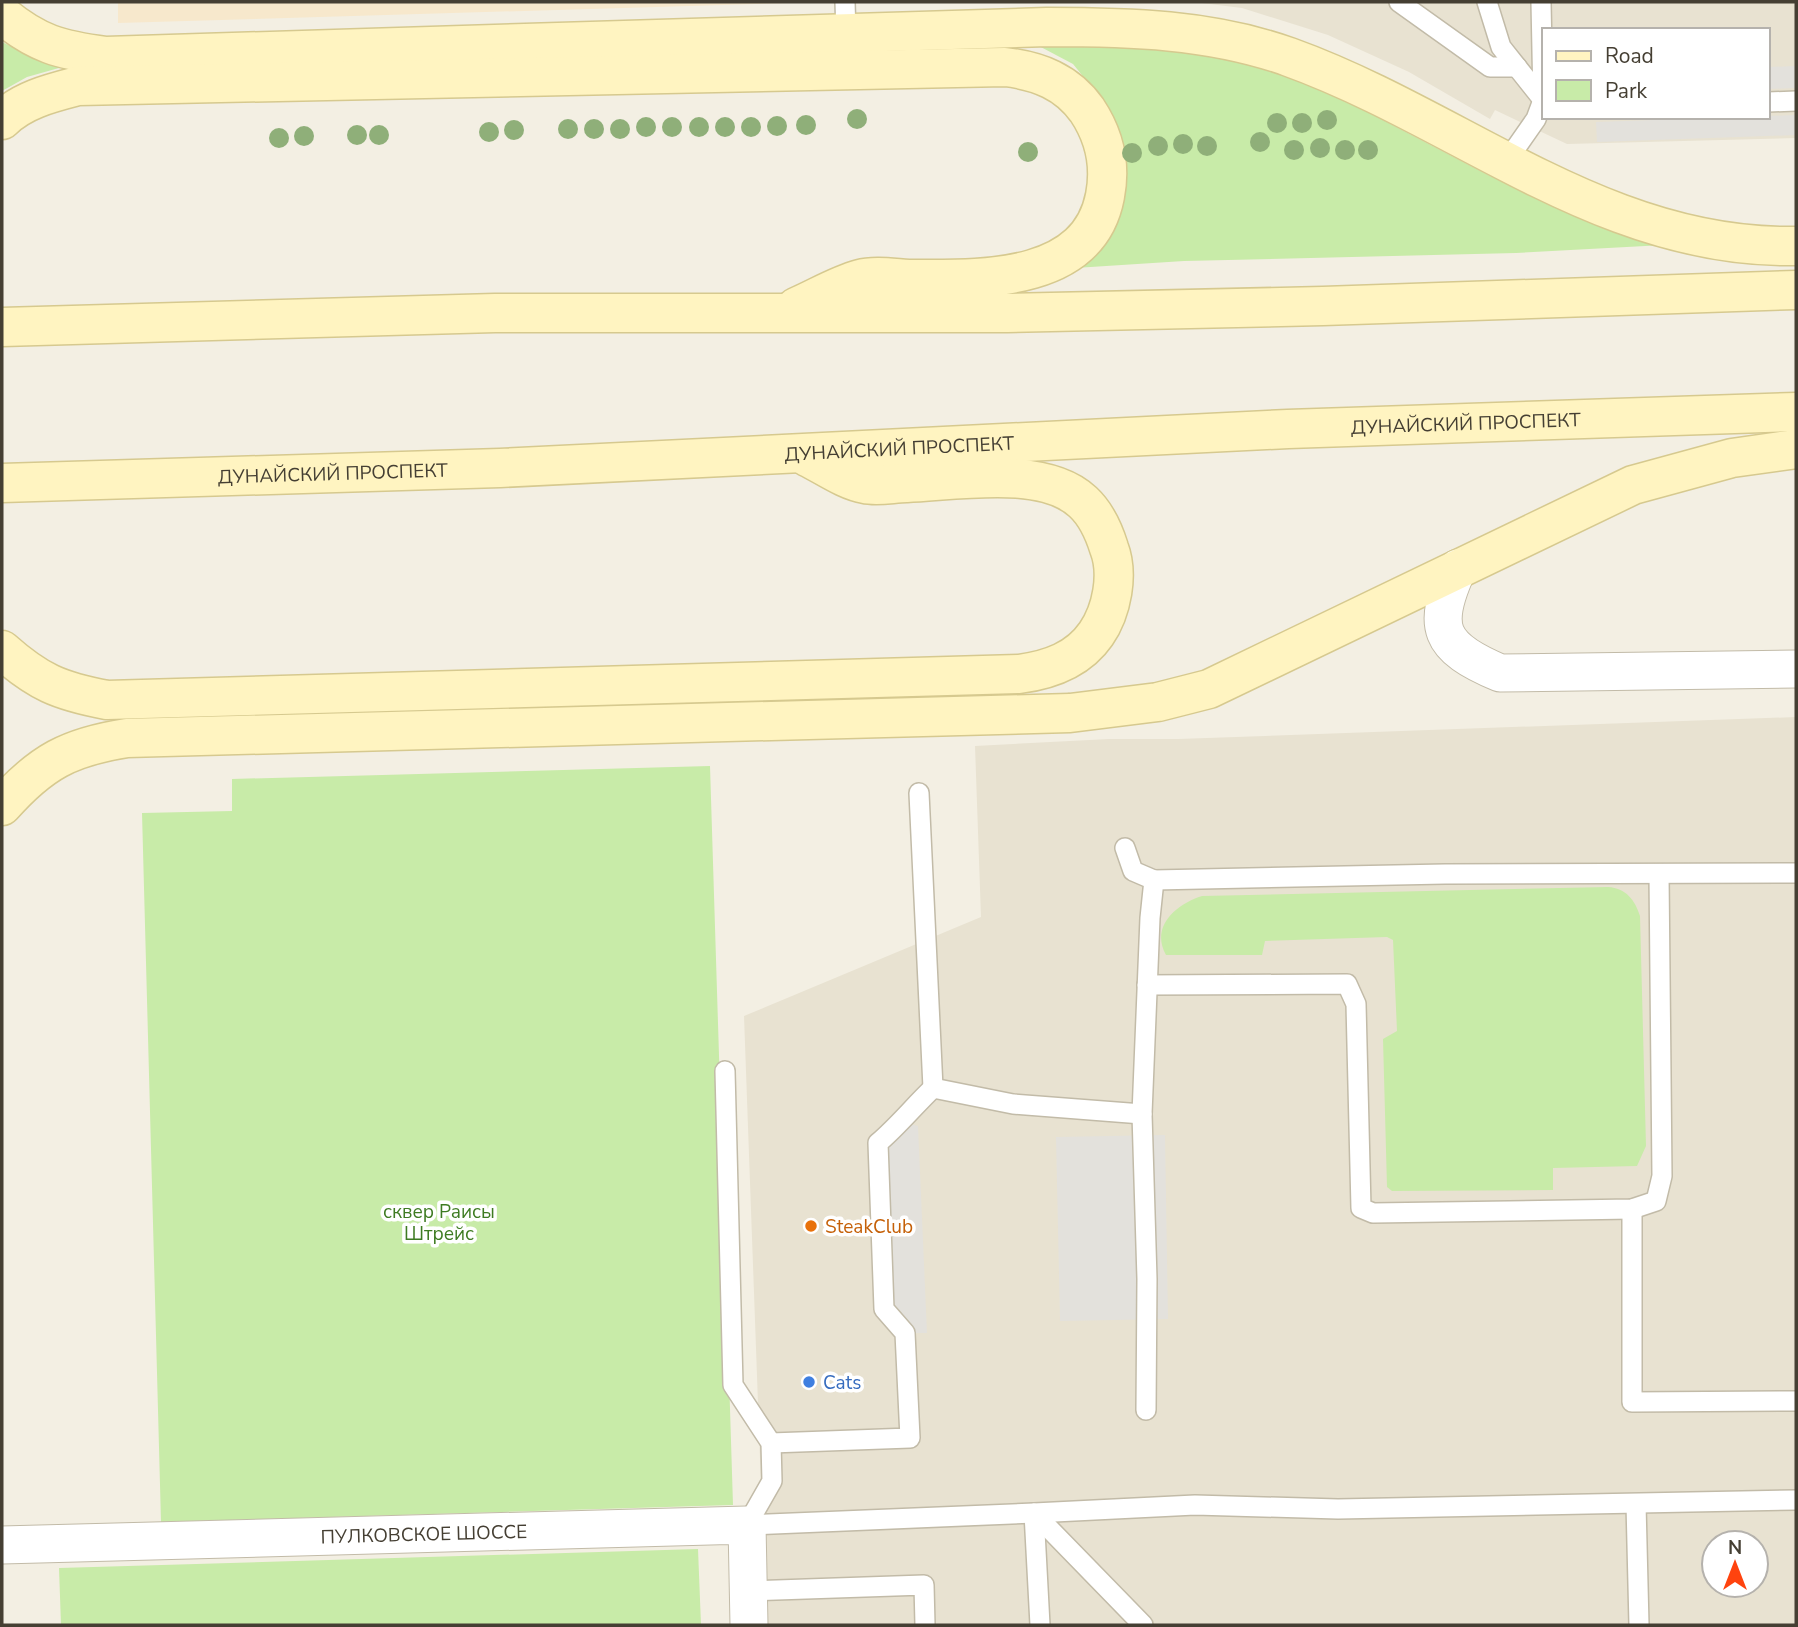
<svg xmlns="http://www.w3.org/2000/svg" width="1798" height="1627" font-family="'Nunito Sans',sans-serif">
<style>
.residential{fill:#e8e2d1;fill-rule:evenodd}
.commercial{fill:#f7e8cc}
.green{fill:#c8eba8}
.parking{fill:#e3e1dc}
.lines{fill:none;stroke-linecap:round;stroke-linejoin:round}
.lane-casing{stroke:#c2bba8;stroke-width:22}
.street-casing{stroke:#c2bba8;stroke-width:39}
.secondary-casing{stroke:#d6c98f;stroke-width:41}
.lane{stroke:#fff;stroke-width:19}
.street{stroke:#fff;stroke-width:37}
.secondary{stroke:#fff4c1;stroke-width:38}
.tree{fill:#8faf79}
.food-dot{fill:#e8710a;stroke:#fff;stroke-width:2.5}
.shop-dot{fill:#3f7fe0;stroke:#fff;stroke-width:2.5}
.labels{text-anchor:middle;stroke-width:7;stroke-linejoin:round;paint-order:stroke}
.street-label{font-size:19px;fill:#453f33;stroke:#fff}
.park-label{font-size:19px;fill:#3e7b22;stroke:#fff}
.food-label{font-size:19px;fill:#c56008;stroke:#fff;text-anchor:start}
.shop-label{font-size:19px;fill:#366cbe;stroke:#fff;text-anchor:start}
</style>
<rect width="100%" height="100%" fill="#f3efe3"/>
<!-- residential -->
<g class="residential">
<path d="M 1193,2 L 1796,2 L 1796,138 L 1567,144 L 1495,110 L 1490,119 L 1409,72 L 1328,35 L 1242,8 ZM 1544,30 L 1768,30 L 1768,117 L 1544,117 Z"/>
<path d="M 1796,717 L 1796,1625 L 766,1625 L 744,1016 L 981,917 L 975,746 L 1109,739 L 1178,739 ZM 1714,1543 L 1756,1543 L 1756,1585 L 1714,1585 Z"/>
</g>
<!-- commercial -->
<polygon class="commercial" points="118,2 825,2 118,23"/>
<!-- green -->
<g class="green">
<polygon points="2,42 39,60 66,66 27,77 2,91"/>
<polygon points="1037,45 1188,46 1316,85 1490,176 1567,211 1664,245 1516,253 1184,261 1075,268 1103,101 1073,64"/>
<polygon points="710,766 733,1505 161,1522 142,813 232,811 232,779"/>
<path d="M 1608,887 C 1626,888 1635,900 1640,916 L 1646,1146 L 1637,1166 L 1553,1168 L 1553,1190 L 1392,1191 L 1387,1187 L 1383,1039 L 1397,1031 L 1393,940 L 1387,937 L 1265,941 L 1262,955 L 1166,955 C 1150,927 1176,904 1202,896 Z"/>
<polygon points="698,1549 701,1625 61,1625 59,1568"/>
</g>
<!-- parking -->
<g class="parking">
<polygon points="1796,66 1796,88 1768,89 1768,67"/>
<polygon points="1796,115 1796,135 1597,142 1596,122"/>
<polygon points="903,1122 918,1126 927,1333 905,1333 884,1309 878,1143"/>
<polygon points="1165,1135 1168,1319 1060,1321 1056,1137"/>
</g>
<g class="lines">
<defs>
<g id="lane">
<polyline points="845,2 846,33"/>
<polyline points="1399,2 1490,67 1517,67"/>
<polyline points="1487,2 1501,47 1544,101"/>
<polyline points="1768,102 1796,101"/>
<polyline points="1506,162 1536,119 1543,100 1541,2"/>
<polyline points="919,793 933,1088"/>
<polyline points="1154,880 1445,874 1796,873"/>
<polyline points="1147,985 1347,984 1356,1004 1361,1208 1373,1213 1632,1209 1656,1201 1662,1176 1659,874"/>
<polyline points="725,1071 733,1385 771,1443 772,1481 747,1525"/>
<polyline points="933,1088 1013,1104 1142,1114 1150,918 1154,880 1133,871 1125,848"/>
<polyline points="1142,1114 1147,1279 1146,1410"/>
<polyline points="1632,1209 1632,1402 1796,1401"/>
<path d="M 771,1443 L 910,1438 L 905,1333 L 884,1309 L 878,1143 C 898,1126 914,1106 933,1088"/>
<polyline points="1636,1504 1639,1625"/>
<polyline points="747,1525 1034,1513 1143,1625"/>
<polyline points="748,1591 924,1585 925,1625"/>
<polyline points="1040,1625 1034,1513 1195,1505 1338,1509 1796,1500"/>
</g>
<g id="street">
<path d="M 1458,568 C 1431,627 1438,647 1500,673 L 1796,669"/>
<path id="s1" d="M 2,1545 L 747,1525 L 749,1625"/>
</g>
<g id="secondary">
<path d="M 2,15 C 37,44 60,50 106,56 L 1047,27 C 1128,27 1211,29 1289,57 C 1461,119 1604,250 1796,246"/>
<path d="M 2,120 C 22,100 51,93 78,86 L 1005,67 C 1039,71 1067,82 1087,110 C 1105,137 1111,165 1105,196 C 1088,285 976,279 908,279 C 893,278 874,275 860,279 C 838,285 817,298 796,307"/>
<polyline points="2,327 495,313 1007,313 1323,306 1796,290"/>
<path id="s2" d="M 2,483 L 500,468 L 1288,429 L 1796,412"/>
<path d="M 2,650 C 38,682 59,691 107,700 L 1019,674 C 1050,670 1078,660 1096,634 C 1112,611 1119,574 1109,548 C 1104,532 1096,514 1083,502 C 1044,465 957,481 907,483 C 894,483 878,487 865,484 C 846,481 824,465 807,457"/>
<path d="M 2,806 C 41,762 69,747 127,738 L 1070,713 L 1158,702 L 1209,689 L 1633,485 L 1732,458 L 1796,449"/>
</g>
</defs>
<!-- lane casing -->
<use href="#lane" class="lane-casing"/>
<!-- street casing -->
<use href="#street" class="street-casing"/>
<!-- secondary casing -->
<use href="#secondary" class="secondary-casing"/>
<!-- lane -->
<use href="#lane" class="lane"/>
<!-- street -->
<use href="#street" class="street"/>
<!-- secondary -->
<use href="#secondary" class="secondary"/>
</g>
<!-- trees -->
<g class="tree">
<circle cx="857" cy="119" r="10"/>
<circle cx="1327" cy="120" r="10"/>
<circle cx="1277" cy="123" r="10"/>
<circle cx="1302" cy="123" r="10"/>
<circle cx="806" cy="125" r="10"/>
<circle cx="777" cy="126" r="10"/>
<circle cx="646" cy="127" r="10"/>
<circle cx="672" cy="127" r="10"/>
<circle cx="699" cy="127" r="10"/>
<circle cx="725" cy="127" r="10"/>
<circle cx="751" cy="127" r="10"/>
<circle cx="568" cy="129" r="10"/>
<circle cx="594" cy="129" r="10"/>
<circle cx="620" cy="129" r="10"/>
<circle cx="514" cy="130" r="10"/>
<circle cx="489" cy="132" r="10"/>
<circle cx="357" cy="135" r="10"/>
<circle cx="379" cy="135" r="10"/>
<circle cx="304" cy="136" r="10"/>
<circle cx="279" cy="138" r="10"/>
<circle cx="1260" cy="142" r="10"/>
<circle cx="1183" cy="144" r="10"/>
<circle cx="1158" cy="146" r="10"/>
<circle cx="1207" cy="146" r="10"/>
<circle cx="1320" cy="148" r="10"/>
<circle cx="1294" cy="150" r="10"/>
<circle cx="1345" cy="150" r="10"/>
<circle cx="1368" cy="150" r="10"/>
<circle cx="1028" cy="152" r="10"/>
<circle cx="1132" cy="153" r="10"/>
</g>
<!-- markers -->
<circle class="food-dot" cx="811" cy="1226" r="7"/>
<circle class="shop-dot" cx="809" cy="1382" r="7"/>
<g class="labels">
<!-- street labels -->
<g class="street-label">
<text dy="7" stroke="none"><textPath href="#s2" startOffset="1465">ДУНАЙСКИЙ ПРОСПЕКТ</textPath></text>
<text dy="7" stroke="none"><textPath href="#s2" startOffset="898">ДУНАЙСКИЙ ПРОСПЕКТ</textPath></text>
<text dy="7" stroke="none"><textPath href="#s2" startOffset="331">ДУНАЙСКИЙ ПРОСПЕКТ</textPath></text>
<text dy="7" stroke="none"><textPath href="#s1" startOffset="422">ПУЛКОВСКОЕ ШОССЕ</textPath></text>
</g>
<!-- park labels -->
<g class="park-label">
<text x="439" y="1218">сквер Раисы<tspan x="439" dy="22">Штрейс</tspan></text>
</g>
<!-- food labels -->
<g class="food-label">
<text x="825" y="1233">SteakClub</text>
</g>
<!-- shop labels -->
<g class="shop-label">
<text x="823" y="1389">Cats</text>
</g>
</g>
<!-- border -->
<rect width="1798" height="1627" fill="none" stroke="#453f33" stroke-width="7"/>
<!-- legend -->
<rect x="1542" y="28" width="228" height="91" fill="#ffffff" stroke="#b5b2ad" stroke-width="2"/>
<rect x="1556" y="51" width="35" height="10" fill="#fff4c1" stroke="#b5b2ad" stroke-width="2"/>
<text x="1605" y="63" font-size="21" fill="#453f33">Road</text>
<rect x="1556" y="80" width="35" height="21" fill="#c8eba8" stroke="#b5b2ad" stroke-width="2"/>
<text x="1605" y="98" font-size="21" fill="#453f33">Park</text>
<!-- north arrow -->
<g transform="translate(1735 1564)"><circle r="33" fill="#ffffff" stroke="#b5b2ad" stroke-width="2"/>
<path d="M0-5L12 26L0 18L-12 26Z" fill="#ff430e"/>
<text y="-10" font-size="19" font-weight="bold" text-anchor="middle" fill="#453f33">N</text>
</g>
</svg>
